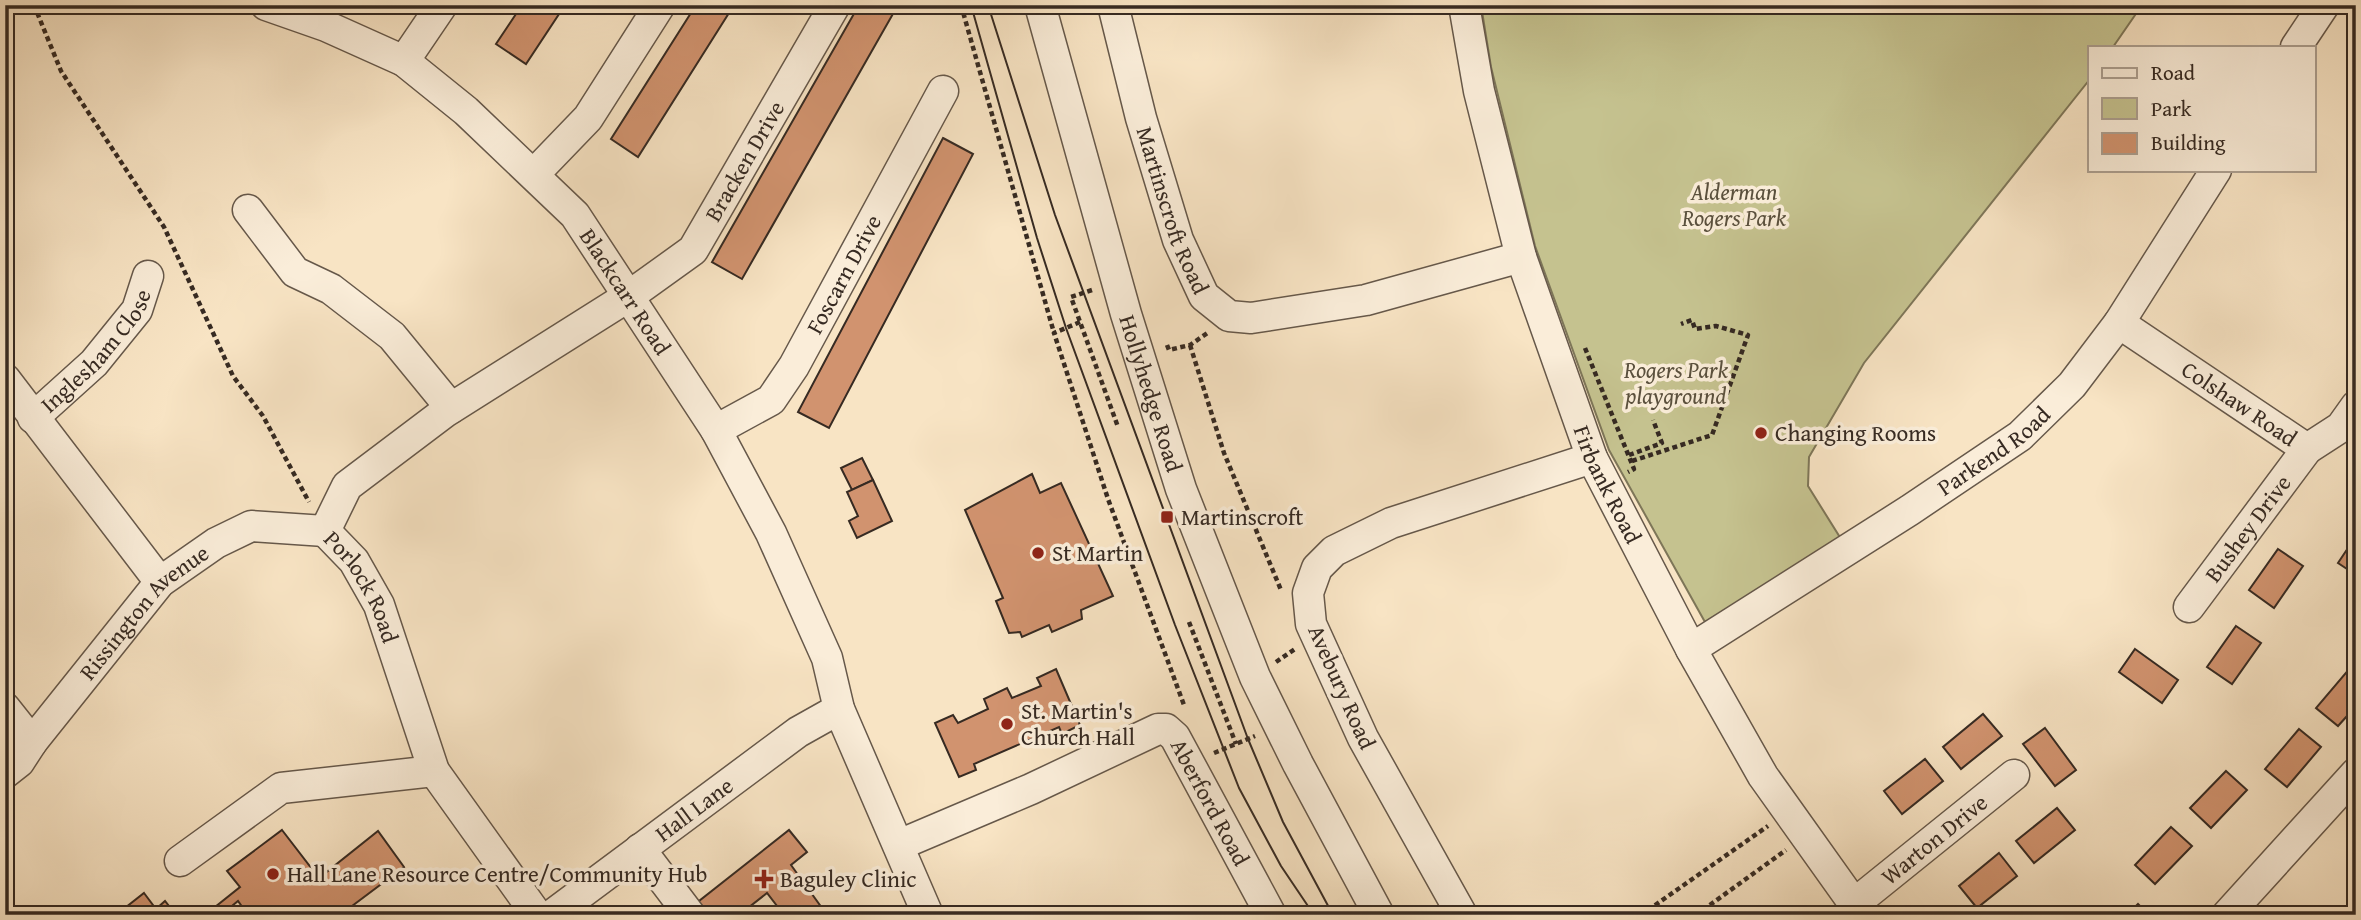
<svg xmlns="http://www.w3.org/2000/svg" width="2361" height="920" font-family="'Gentium Book Plus',serif">
<style>
.green{fill:#c5c28f;stroke:#7e7658;stroke-width:2}
.building{fill:#d1936f;stroke:#362a22;stroke-width:2}
.lines{fill:none;stroke-linecap:round;stroke-linejoin:round}
.minor-casing{stroke:#66584a;stroke-width:33}
.path{stroke:#362a22;stroke-width:4.5;stroke-dasharray:5 3.5;stroke-linecap:butt}
.minor{stroke:#faedd9;stroke-width:30}
.tram{stroke:#362a22;stroke-width:2}
.poi-dot{fill:#8f2418;stroke:#faedd9;stroke-width:2.5}
.labels{text-anchor:middle;stroke-width:7;stroke-linejoin:round;paint-order:stroke}
.street-label{font-size:23px;fill:#362a22;stroke:#faedd9}
.park-label{font-size:23px;font-style:italic;fill:#5a503d;stroke:#faedd9}
.poi-label{font-size:23px;fill:#362a22;stroke:#faedd9;text-anchor:start}
</style>
<rect width="100%" height="100%" fill="#f8e4c4"/>
<filter id="stains"><feTurbulence type="fractalNoise" baseFrequency=".00286" numOctaves="4"/><feColorMatrix values="0 0 0 0 .2 0 0 0 0 .09 0 0 0 0 .02 0 0 0 .5 -.17"/></filter>
<radialGradient id="worn" r=".72"><stop offset=".6" stop-color="#630" stop-opacity="0"/><stop offset="1" stop-color="#630" stop-opacity=".3"/></radialGradient>
<!-- green -->
<polygon class="green" points="1481,5 2142,5 2113,47 2090,47 2090,79 1864,363 1809,457 1808,486 1841,539 1705,622 1609,450 1535,246 1491,67"/>
<!-- building -->
<g class="building">
<polygon points="522,5 565,5 526,64 496,44"/>
<polygon points="696,5 734,5 638,157 611,139"/>
<polygon points="859,5 898,5 742,279 712,262"/>
<polygon points="943,138 973,154 829,428 798,412"/>
<polygon points="862,458 873,480 852,490 841,468"/>
<polygon points="1032,474 1040,493 1061,483 1113,596 1081,610 1082,619 1052,632 1049,625 1022,637 1020,632 1009,633 996,601 1003,598 965,510"/>
<polygon points="873,480 892,521 857,538 849,521 858,516 847,492"/>
<polygon points="2354,539 2356,540 2356,575 2338,563"/>
<polygon points="2278,549 2303,566 2274,608 2249,590"/>
<polygon points="2236,626 2261,643 2232,684 2207,667"/>
<polygon points="2135,649 2178,680 2162,703 2119,672"/>
<polygon points="2350,668 2356,672 2356,706 2338,726 2316,708"/>
<polygon points="1056,669 1080,725 1062,734 1059,727 974,764 976,770 959,777 935,723 953,715 958,723 988,709 984,699 1007,688 1012,698 1041,686 1037,678"/>
<polygon points="1983,714 2002,736 1961,769 1943,747"/>
<polygon points="2045,728 2076,770 2055,786 2023,744"/>
<polygon points="2299,729 2321,747 2287,787 2265,769"/>
<polygon points="1925,759 1943,781 1902,814 1884,791"/>
<polygon points="2226,771 2247,790 2211,828 2190,808"/>
<polygon points="2057,808 2075,830 2034,863 2016,841"/>
<polygon points="2171,827 2192,846 2155,884 2135,865"/>
<polygon points="282,830 319,878 378,831 404,867 340,915 280,915 275,909 267,915 248,915 238,901 221,915 205,915 240,887 227,871"/>
<polygon points="789,830 807,852 791,865 827,915 784,915 767,893 739,915 702,915 694,905"/>
<polygon points="1999,853 2017,876 1977,908 1959,886"/>
<polygon points="144,893 156,909 165,901 176,915 116,915"/>
<polygon points="2138,904 2149,915 2127,915"/>
</g>
<g class="lines">
<defs>
<g id="minor">
<path id="s1" d="M 266,5 L 326,26 L 404,61 L 466,111 L 575,215 L 716,430 L 771,533 L 827,658 L 839,709 L 928,915"/>
<path id="s2" d="M 1040,5 L 1126,314 L 1181,489 L 1255,677 L 1298,764 L 1379,915"/>
<path id="s3" d="M 1113,5 L 1141,118 L 1178,240 L 1204,296 L 1229,316 L 1251,318 L 1366,300 L 1521,257"/>
<path id="s4" d="M 1464,5 L 1479,91 L 1521,257 L 1592,458 L 1691,649 L 1763,776 L 1862,915"/>
<polyline points="2296,47 2324,5"/>
<polyline points="404,61 442,5"/>
<polyline points="535,173 588,118 660,5"/>
<polyline points="248,210 295,272 331,289 392,336 451,408"/>
<path id="s5" d="M 2119,323 L 2307,449 L 2341,427 L 2356,406"/>
<polyline points="5,379 160,582"/>
<path id="s6" d="M 33,418 L 94,363 L 137,310 L 148,276"/>
<path id="s7" d="M 716,430 L 771,400 L 794,366 L 943,91"/>
<path id="s8" d="M 325,531 L 347,486 L 445,412 L 629,296 L 693,250 L 835,5"/>
<path id="s9" d="M 325,531 L 354,561 L 379,605 L 434,771 L 537,915"/>
<path id="s10" d="M 2189,607 L 2307,449"/>
<path id="s11" d="M 1691,649 L 1910,510 L 2020,436 L 2072,385 L 2119,323 L 2216,170"/>
<polyline points="5,708 32,742"/>
<path id="s12" d="M 5,773 L 19,762 L 32,742 L 160,582 L 216,543 L 251,526 L 325,531"/>
<path id="s13" d="M 899,845 L 1031,789 L 1158,729 L 1166,729 L 1175,737 L 1271,915"/>
<polyline points="640,849 690,915"/>
<polyline points="180,861 281,788 434,771"/>
<path id="s14" d="M 1854,904 L 2014,775"/>
<path id="s15" d="M 552,915 L 798,732 L 839,709"/>
<polyline points="1462,915 1363,738 1311,624 1308,593 1317,568 1334,551 1391,523 1592,458"/>
<polyline points="2227,915 2356,773"/>
</g>
</defs>
<!-- minor casing -->
<use href="#minor" class="minor-casing"/>
<!-- path -->
<g class="path">
<polyline points="34,5 61,71 164,227 233,376 263,416 309,502"/>
<polyline points="961,5 1054,333"/>
<polyline points="1092,290 1071,297 1118,427"/>
<polyline points="1080,322 1054,333 1108,499 1184,705"/>
<polyline points="1167,345 1169,350 1190,345 1209,332"/>
<polyline points="1190,345 1224,453 1281,590"/>
<polyline points="1585,348 1634,469 1628,472"/>
<polyline points="1629,455 1662,443 1653,420"/>
<polyline points="1632,461 1712,435 1748,335 1716,326 1695,329 1692,320 1681,324"/>
<polyline points="1189,622 1236,744"/>
<polyline points="1276,662 1295,649"/>
<polyline points="1214,753 1255,736"/>
<polyline points="1641,915 1768,826"/>
<polyline points="1696,915 1786,850"/>
</g>
<!-- minor -->
<use href="#minor" class="minor"/>
<!-- tram -->
<g class="tram">
<polyline points="971,5 1037,238 1066,328 1175,625 1239,788 1281,866 1314,915"/>
<polyline points="988,5 1055,215 1248,739 1283,822 1333,915"/>
</g>
</g>
<!-- markers -->
<g class="poi-dot">
<circle cx="1761" cy="433" r="7"/>
<rect x="1160" y="510" width="14" height="14" rx="3.5"/>
<circle cx="1038" cy="553" r="7"/>
<circle cx="1007" cy="724" r="7"/>
<circle cx="273" cy="874" r="7"/>
<path d="M760.5 868.5h7v7h7v7h-7v7h-7v-7h-7v-7h7z"/>
</g>
<g class="labels">
<!-- street labels -->
<g class="street-label">
<text dy="8" stroke="none"><textPath href="#s8" startOffset="572">Bracken Drive</textPath></text>
<text dy="8" stroke="none"><textPath href="#s3" startOffset="214">Martinscroft Road</textPath></text>
<text dy="8" stroke="none"><textPath href="#s7" startOffset="208">Foscarn Drive</textPath></text>
<text dy="8" stroke="none"><textPath href="#s1" startOffset="471">Blackcarr Road</textPath></text>
<text dy="8" stroke="none"><textPath href="#s6" startOffset="93">Inglesham Close</textPath></text>
<text dy="8" stroke="none"><textPath href="#s2" startOffset="404">Hollyhedge Road</textPath></text>
<text dy="8" stroke="none"><textPath href="#s5" startOffset="145">Colshaw Road</textPath></text>
<text dy="8" stroke="none"><textPath href="#s11" startOffset="362">Parkend Road</textPath></text>
<text dy="8" stroke="none"><textPath href="#s4" startOffset="502">Firbank Road</textPath></text>
<text dy="8" stroke="none"><textPath href="#s10" startOffset="98">Bushey Drive</textPath></text>
<text dy="8" stroke="none"><textPath href="#s9" startOffset="68">Porlock Road</textPath></text>
<text dy="8" stroke="none"><textPath href="#s12" startOffset="214">Rissington Avenue</textPath></text>
<text transform="translate(1342 687) rotate(66)" y="8">Avebury Road</text>
<text dy="8" stroke="none"><textPath href="#s13" startOffset="378">Aberford Road</textPath></text>
<text dy="8" stroke="none"><textPath href="#s15" startOffset="177">Hall Lane</textPath></text>
<text dy="8" stroke="none"><textPath href="#s14" startOffset="103">Warton Drive</textPath></text>
</g>
<!-- park labels -->
<g class="park-label">
<text x="1734" y="200">Alderman<tspan x="1734" dy="26">Rogers Park</tspan></text>
<text x="1676" y="378">Rogers Park<tspan x="1676" dy="26">playground</tspan></text>
</g>
<!-- poi labels -->
<g class="poi-label">
<text x="1775" y="441">Changing Rooms</text>
<text x="1181" y="525">Martinscroft</text>
<text x="1052" y="561">St Martin</text>
<text x="1021" y="719">St. Martin's<tspan x="1021" dy="26">Church Hall</tspan></text>
<text x="287" y="882">Hall Lane Resource Centre/Community Hub</text>
<text x="780" y="887">Baguley Clinic</text>
</g>
</g>
<!-- margin -->
<rect width="2361" height="920" fill="none" stroke="#f8e4c4" stroke-width="28"/>
<rect x="7" y="7" width="2347" height="906" fill="none" stroke="#362a22" stroke-width="3.5"/>
<rect x="14" y="14" width="2333" height="892" fill="none" stroke="#362a22" stroke-width="2"/>
<!-- legend -->
<rect x="2088" y="46" width="228" height="126" fill="#faedd9" stroke="#ac9f90" stroke-width="2"/>
<rect x="2102" y="68" width="35" height="10" fill="#faedd9" stroke="#ac9f90" stroke-width="2"/>
<text x="2151" y="80" font-size="21" fill="#362a22">Road</text>
<rect x="2102" y="98" width="35" height="21" fill="#c5c28f" stroke="#ac9f90" stroke-width="2"/>
<text x="2151" y="116" font-size="21" fill="#362a22">Park</text>
<rect x="2102" y="133" width="35" height="21" fill="#d1936f" stroke="#ac9f90" stroke-width="2"/>
<text x="2151" y="150" font-size="21" fill="#362a22">Building</text>
<rect width="100%" height="100%" filter="url(#stains)"/>
<rect width="100%" height="100%" fill="url(#worn)"/>
</svg>
